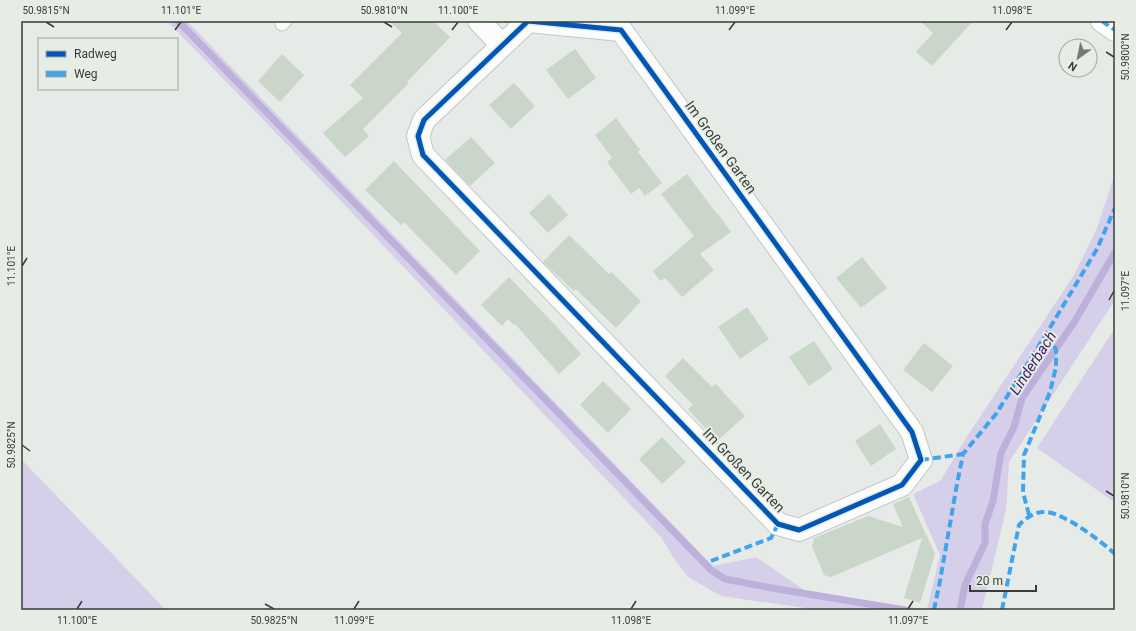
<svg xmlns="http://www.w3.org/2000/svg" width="1136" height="631" font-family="Roboto,sans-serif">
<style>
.green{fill:#d6cfe9}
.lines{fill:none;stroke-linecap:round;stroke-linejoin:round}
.stream{stroke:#bdb0db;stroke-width:7}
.building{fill:#c9d6c9}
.lane-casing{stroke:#c4c8c4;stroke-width:15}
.street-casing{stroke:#c4c8c4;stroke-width:24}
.lane{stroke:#fbfcfb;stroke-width:13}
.street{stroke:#fbfcfb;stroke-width:22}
.quiet{stroke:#3fa4ec;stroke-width:4;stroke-dasharray:8 4;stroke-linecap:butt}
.cycleway-casing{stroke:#e5ede5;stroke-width:8}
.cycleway{stroke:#0057b8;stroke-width:5}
.ticks{fill:none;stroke:#393c39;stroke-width:1.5}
.labels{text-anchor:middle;stroke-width:4;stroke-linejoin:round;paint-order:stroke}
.street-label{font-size:14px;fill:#393c39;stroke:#e5ede5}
.water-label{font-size:15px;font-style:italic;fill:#40216c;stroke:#e5ede5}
.neatline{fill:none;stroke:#393c39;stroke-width:1.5}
.ticks-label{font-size:10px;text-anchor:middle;fill:#393c39}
</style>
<rect width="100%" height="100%" fill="#e7ebe7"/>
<!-- green -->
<g class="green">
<polygon points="167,21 187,21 713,566 756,557 807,592 927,610 940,555 913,494 941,480 966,438 1074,275 1097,228 1115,174 1115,300 1009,462 1006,510 982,610 819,610 721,596 688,577 673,557 661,537 274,131"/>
<polygon points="1115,328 1115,501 1114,502 1037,448"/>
<polygon points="21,459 166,610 21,610"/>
</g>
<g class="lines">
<!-- stream -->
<g class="stream">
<polyline points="178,21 711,570 725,579 777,589 905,610"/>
<polyline points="960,610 965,585 985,543 985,524 993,501 1001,453 1014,427 1022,398 1075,321 1115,252"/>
</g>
</g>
<!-- building -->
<g class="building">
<polygon points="389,21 433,21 450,37 407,82 409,83 363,129 369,136 345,157 323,133 363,98 350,85 402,33"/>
<polygon points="920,21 973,21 932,66 916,52 933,33"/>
<polygon points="575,49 596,78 568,99 546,70"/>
<polygon points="282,54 304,75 280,102 258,81"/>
<polygon points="514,83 535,106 511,129 489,105"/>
<polygon points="616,118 640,150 638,152 662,183 645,196 639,188 631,194 607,162 612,158 595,135"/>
<polygon points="471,137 495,163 470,186 445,160"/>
<polygon points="394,161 480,251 456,275 404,222 401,225 365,190"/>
<polygon points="687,174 717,214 718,214 731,232 700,254 714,270 682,297 665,278 660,281 653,271 694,236 661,194"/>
<polygon points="549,194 568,215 548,233 529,213"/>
<polygon points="569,235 609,274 611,272 641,301 616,328 576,289 574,291 543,262"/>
<polygon points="862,257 887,288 861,308 836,278"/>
<polygon points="509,277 558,328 581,354 559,374 515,324 514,325 508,319 502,326 481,305"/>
<polygon points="747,307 769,339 740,359 718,327"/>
<polygon points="814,341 833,369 809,386 789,357"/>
<polygon points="924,343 953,366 932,392 903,370"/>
<polygon points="683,358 712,387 716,384 745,416 717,441 688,409 693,405 665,376"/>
<polygon points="603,381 631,409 608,433 580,405"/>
<polygon points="880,424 896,449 871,466 855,441"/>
<polygon points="662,437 686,462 662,484 639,459"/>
<polygon points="909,497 926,535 928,535 927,536 935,554 920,603 904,598 922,538 831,577 824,575 812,546 814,538 868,516 903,527 893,504"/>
</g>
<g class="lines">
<defs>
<polyline id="lane" points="282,24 285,21"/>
<g id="street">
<polyline points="479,21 502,45"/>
<polygon points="528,21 621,30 912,432 921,460 902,485 799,530 778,524 423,155 418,136 424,120"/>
<polyline points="1102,21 1115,30"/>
</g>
</defs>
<!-- lane casing -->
<use href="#lane" class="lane-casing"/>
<!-- street casing -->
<use href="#street" class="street-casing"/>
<!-- lane -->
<use href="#lane" class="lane"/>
<!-- street -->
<use href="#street" class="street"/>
<!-- quiet -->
<g class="quiet">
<polyline points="1102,21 1115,30"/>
<polyline points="921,460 963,454"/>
<polyline points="1029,515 1023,492 1024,455 1050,392 1056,367 1056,350 1048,331"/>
<polyline points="711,561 771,538 778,524"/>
<polyline points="934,610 940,581 957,484 963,454 996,414 1048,331 1097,249 1115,208"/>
<path d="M 1002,610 L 1019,525 C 1026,518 1035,511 1046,512 C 1064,513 1101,541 1115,554"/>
</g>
<defs>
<polygon id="cycleway" points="528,21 621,30 912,432 921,460 902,485 799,530 778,524 423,155 418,136 424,120"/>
</defs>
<!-- cycleway casing -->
<use href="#cycleway" class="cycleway-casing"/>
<!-- cycleway -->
<use href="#cycleway" class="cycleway"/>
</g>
<!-- ticks -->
<path class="ticks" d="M 46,22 L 54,27M 384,22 L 392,27M 175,30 L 181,22M 452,30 L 458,22M 729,30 L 735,22M 1006,30 L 1012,22M 1106,52 L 1114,57M 22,266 L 27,258M 1109,300 L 1114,291M 22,445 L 30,451M 1106,491 L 1114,496M 265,604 L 274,609M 77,609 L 82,601M 354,609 L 359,601M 631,609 L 636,601M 908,609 L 913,601"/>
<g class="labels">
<!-- street labels -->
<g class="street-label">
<text transform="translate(721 147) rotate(54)" y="5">Im Großen Garten</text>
<text transform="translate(744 470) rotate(46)" y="5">Im Großen Garten</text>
</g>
<!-- water labels -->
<g class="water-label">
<text transform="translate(1033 363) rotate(-57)" y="5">Linderbach</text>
</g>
</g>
<!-- border -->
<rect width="1136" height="631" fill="none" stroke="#e5ede5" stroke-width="44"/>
<!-- legend -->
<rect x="38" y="38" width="140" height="52" fill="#e5ede5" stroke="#a0a6a0"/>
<rect x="46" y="51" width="20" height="6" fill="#0057b8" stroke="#a0a6a0"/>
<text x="74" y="58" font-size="12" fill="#393c39">Radweg</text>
<rect x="46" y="71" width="20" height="6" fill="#3fa4ec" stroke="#a0a6a0"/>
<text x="74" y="78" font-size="12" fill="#393c39">Weg</text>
<!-- north arrow -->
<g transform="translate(1078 58) rotate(213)"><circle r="19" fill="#e5ede5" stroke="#a0a6a0"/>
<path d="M0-3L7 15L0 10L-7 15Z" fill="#767976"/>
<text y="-6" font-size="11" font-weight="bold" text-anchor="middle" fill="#393c39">N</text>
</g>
<!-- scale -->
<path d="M970 585v6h66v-6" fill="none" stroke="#393c39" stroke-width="2"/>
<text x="976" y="585" font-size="12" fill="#393c39" stroke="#e5ede5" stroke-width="3" paint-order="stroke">20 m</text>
<rect x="22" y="22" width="1092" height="587" class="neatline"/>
<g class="ticks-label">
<text x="46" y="14">50.9815°N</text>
<text x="181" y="14">11.101°E</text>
<text x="384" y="14">50.9810°N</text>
<text x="458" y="14">11.100°E</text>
<text x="735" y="14">11.099°E</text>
<text x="1012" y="14">11.098°E</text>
<text transform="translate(1125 57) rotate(-90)" y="4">50.9800°N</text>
<text transform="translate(11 266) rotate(-90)" y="4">11.101°E</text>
<text transform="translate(1125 291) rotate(-90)" y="4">11.097°E</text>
<text transform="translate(11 445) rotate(-90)" y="4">50.9825°N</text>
<text transform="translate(1125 496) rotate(-90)" y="4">50.9810°N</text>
<text x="77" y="624">11.100°E</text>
<text x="274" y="624">50.9825°N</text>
<text x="354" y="624">11.099°E</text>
<text x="631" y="624">11.098°E</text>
<text x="908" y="624">11.097°E</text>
</g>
</svg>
